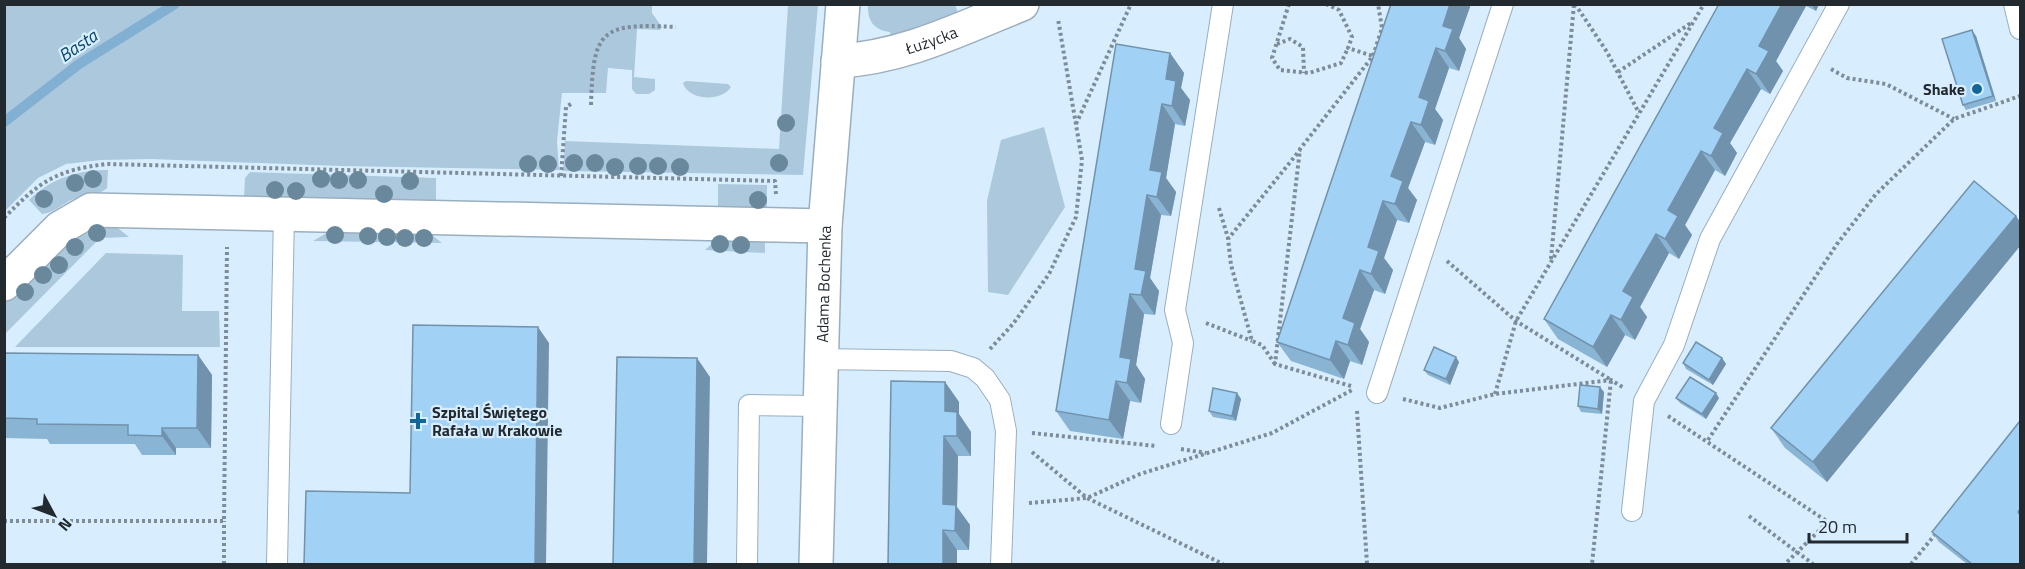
<svg xmlns="http://www.w3.org/2000/svg" width="2025" height="569" font-family="'Titillium Web',sans-serif">
<style>
.green{fill:#abc8dd}
.lines{fill:none;stroke-linecap:round;stroke-linejoin:round}
.stream{stroke:#81b0d3;stroke-width:10}
.lane-casing{stroke:#9aaebe;stroke-width:22}
.street-casing{stroke:#9aaebe;stroke-width:36}
.path{stroke:#7d8c98;stroke-width:4;stroke-dasharray:3 3;stroke-linecap:butt}
.lane{stroke:#fff;stroke-width:20}
.street{stroke:#fff;stroke-width:33}
.tree{fill:#69889c}
.wall{fill:#8ab4d3}
.shaded-wall{fill:#7192ac}
.building{fill:#a1d1f5;stroke:#7192ac;stroke-width:1.5}
.poi-dot{fill:#126798;stroke:#d8eefe;stroke-width:2}
.labels{text-anchor:middle;stroke-width:4.5;stroke-linejoin:round;paint-order:stroke}
.street-label{font-size:16px;fill:#222a30;stroke:#d8eefe}
.poi-label{font-size:16px;font-weight:bold;fill:#222a30;stroke:#d8eefe;text-anchor:end}
.water-label{font-size:18px;font-style:italic;fill:#0b4568;stroke:#d8eefe}
</style>
<rect width="100%" height="100%" fill="#d8eefe"/>
<!-- green -->
<g class="green">
<polygon points="652,4 652,13 662,27 660,30 637,29 634,77 655,79 655,90 649,94 636,94 632,89 632,70 608,68 606,93 562,93 557,141 559,170 340,166 151,159 101,160 66,164 38,178 5,211 5,5"/>
<path d="M 868,4 L 955,5 L 959,15 L 892,40 L 890,32 C 874,30 867,21 868,4 Z"/>
<polygon points="788,5 818,5 803,175 563,171 565,141 779,149"/>
<path d="M 686,81 L 728,84 L 731,87 C 722,102 688,101 683,83 Z"/>
<polygon points="1044,127 1065,207 1008,295 988,292 987,201 1001,140"/>
<path d="M 108,170 L 107,188 C 97,197 82,195 69,201 C 60,206 53,213 42,214 L 29,200 C 50,179 77,170 108,170 Z"/>
<polygon points="250,172 436,178 436,202 244,197 245,178"/>
<polygon points="718,184 767,185 767,209 718,208"/>
<path d="M 114,225 L 129,237 L 100,238 L 5,334 L 5,302 C 37,270 66,233 114,225 Z"/>
<polygon points="330,231 428,232 442,243 313,241"/>
<polygon points="719,237 765,239 765,253 705,250"/>
<polygon points="106,253 183,255 182,311 219,311 220,347 15,347"/>
</g>
<g class="lines">
<!-- stream -->
<polyline class="stream" points="4,122 79,64 175,4"/>
<defs>
<g id="lane">
<polyline points="2014,4 2020,29"/>
<polyline points="819,359 951,361 973,368 985,378 1000,400 1006,431 1001,564"/>
<polyline points="1377,393 1503,4"/>
<polyline points="1171,424 1183,343 1175,310 1223,4"/>
<polyline points="1632,511 1644,401 1674,345 1710,239 1839,4"/>
<polyline points="277,564 284,214"/>
<polyline points="747,564 749,405 819,406"/>
</g>
<g id="street">
<path id="s1" d="M 838,61 C 903,58 962,28 1022,4"/>
<polyline points="4,284 60,228 91,210 825,226"/>
<path id="s2" d="M 816,564 L 825,226 L 843,4"/>
</g>
</defs>
<!-- lane casing -->
<use href="#lane" class="lane-casing"/>
<!-- street casing -->
<use href="#street" class="street-casing"/>
<!-- path -->
<g class="path">
<polyline points="1289,4 1272,58 1280,70 1309,73 1341,63 1348,48"/>
<polyline points="1326,4 1339,10 1352,37 1348,48 1373,56"/>
<polyline points="1575,4 1607,52 1639,113"/>
<polyline points="1277,44 1290,39 1303,47 1304,73"/>
<polyline points="1831,69 1847,78 1886,84 1954,119"/>
<polyline points="1618,72 1691,23"/>
<path d="M 591,105 C 593,29 601,23 676,27"/>
<polyline points="1076,124 1131,4"/>
<polyline points="561,176 566,107 571,104"/>
<polyline points="1219,208 1228,238"/>
<path d="M 4,218 C 40,181 56,170 107,164 L 775,181 L 776,194"/>
<polyline points="1551,259 1574,4"/>
<polyline points="1447,261 1516,321 1611,380 1592,564"/>
<polyline points="1206,323 1252,341"/>
<polyline points="990,349 1013,324 1049,274 1076,217 1082,160 1058,19"/>
<polyline points="1275,364 1262,345 1252,341 1231,265 1228,239 1300,150"/>
<polyline points="1351,386 1275,364 1300,149 1373,56 1382,28 1378,4"/>
<polyline points="1495,394 1516,321 1704,4"/>
<polyline points="1403,399 1440,408 1495,394 1611,380 1624,388"/>
<polyline points="1357,411 1367,564"/>
<polyline points="1668,416 1828,522 1785,564"/>
<polyline points="1032,433 1156,446"/>
<polyline points="1708,440 1837,244 1876,194 1954,119 2020,96"/>
<polyline points="1181,449 1206,453"/>
<polyline points="1032,452 1087,498 1223,564"/>
<polyline points="1029,503 1087,498 1140,474 1272,433 1352,390"/>
<polyline points="1749,516 1813,564"/>
<polyline points="4,521 224,521 227,247"/>
<polyline points="224,564 224,521"/>
<polyline points="1911,564 1937,532"/>
</g>
<!-- lane -->
<use href="#lane" class="lane"/>
<!-- street -->
<use href="#street" class="street"/>
</g>
<!-- trees -->
<g class="tree">
<circle cx="786" cy="123" r="9"/>
<circle cx="574" cy="163" r="9"/>
<circle cx="595" cy="163" r="9"/>
<circle cx="779" cy="163" r="9"/>
<circle cx="528" cy="164" r="9"/>
<circle cx="548" cy="164" r="9"/>
<circle cx="638" cy="166" r="9"/>
<circle cx="658" cy="166" r="9"/>
<circle cx="615" cy="167" r="9"/>
<circle cx="680" cy="167" r="9"/>
<circle cx="93" cy="179" r="9"/>
<circle cx="321" cy="179" r="9"/>
<circle cx="339" cy="180" r="9"/>
<circle cx="358" cy="180" r="9"/>
<circle cx="410" cy="181" r="9"/>
<circle cx="75" cy="183" r="9"/>
<circle cx="275" cy="190" r="9"/>
<circle cx="296" cy="191" r="9"/>
<circle cx="384" cy="194" r="9"/>
<circle cx="44" cy="199" r="9"/>
<circle cx="758" cy="200" r="9"/>
<circle cx="97" cy="233" r="9"/>
<circle cx="335" cy="235" r="9"/>
<circle cx="368" cy="236" r="9"/>
<circle cx="387" cy="237" r="9"/>
<circle cx="405" cy="238" r="9"/>
<circle cx="424" cy="238" r="9"/>
<circle cx="720" cy="244" r="9"/>
<circle cx="741" cy="245" r="9"/>
<circle cx="75" cy="247" r="9"/>
<circle cx="59" cy="265" r="9"/>
<circle cx="43" cy="275" r="9"/>
<circle cx="25" cy="292" r="9"/>
</g>
<!-- wall -->
<g class="wall">
<polygon points="1391,4 1471,4 1459,38 1466,49 1459,71 1449,68 1435,109 1443,120 1435,145 1425,142 1408,188 1417,200 1409,223 1397,220 1384,258 1393,270 1385,294 1374,290 1360,329 1369,342 1362,365 1350,361 1344,379 1291,361 1277,342"/>
<polygon points="1719,4 1819,4 1816,11 1806,6 1776,61 1783,71 1770,94 1761,89 1730,143 1737,153 1725,176 1715,170 1685,225 1692,235 1679,259 1669,253 1640,307 1647,317 1635,340 1625,335 1607,367 1558,339 1544,319"/>
<polygon points="1976,36 1996,101 1966,110 1963,105"/>
<polygon points="1170,53 1184,73 1181,88 1190,100 1185,126 1175,124 1166,178 1176,192 1171,216 1161,215 1150,278 1159,291 1155,315 1144,314 1136,365 1145,379 1141,403 1130,401 1123,439 1070,431 1056,411"/>
<polygon points="2016,216 2020,222 2020,246 1827,482 1785,448 1771,428"/>
<polygon points="4,353 198,355 212,375 211,448 176,448 176,455 142,455 135,444 50,444 47,439 4,438"/>
<polygon points="1722,358 1726,364 1713,385 1686,369 1683,363"/>
<polygon points="1459,362 1450,385 1428,375 1424,370"/>
<polygon points="945,382 959,402 959,414 971,432 971,456 958,456 957,507 970,525 969,550 957,550 888,564"/>
<polygon points="1604,392 1602,414 1581,412 1578,406"/>
<polygon points="1237,393 1241,399 1236,421 1213,417 1209,411"/>
<polygon points="1676,398 1719,398 1706,419 1680,403"/>
<polygon points="1932,532 2020,564 1967,564 1939,542"/>
</g>
<!-- shaded-wall -->
<g class="shaded-wall">
<polygon points="1450,4 1471,4 1459,38 1466,49 1459,71 1445,51 1443,26"/>
<polygon points="1782,4 1806,4 1806,6 1776,61 1783,71 1770,94 1756,74 1759,46"/>
<polygon points="1811,4 1819,4 1816,11"/>
<polygon points="1972,30 1976,36 1996,101 1993,96"/>
<polygon points="1436,48 1449,68 1435,109 1443,120 1435,145 1421,125 1419,97"/>
<polygon points="1170,53 1184,73 1181,88 1190,100 1185,126 1172,106 1166,79"/>
<polygon points="1747,69 1761,89 1730,143 1737,153 1725,176 1711,156 1714,128"/>
<polygon points="1162,104 1175,124 1166,178 1176,192 1171,216 1157,197 1150,170"/>
<polygon points="1411,122 1425,142 1408,188 1417,200 1409,223 1395,204 1391,176"/>
<polygon points="1701,151 1715,170 1685,225 1692,235 1679,259 1665,239 1668,210"/>
<polygon points="1147,195 1161,215 1150,278 1159,291 1155,315 1141,295 1135,269"/>
<polygon points="1383,201 1397,220 1384,258 1393,270 1385,294 1371,274 1368,247"/>
<polygon points="2016,216 2020,222 2020,246 1827,482 1813,462"/>
<polygon points="1656,234 1669,253 1640,307 1647,317 1635,340 1621,320 1623,291"/>
<polygon points="1360,270 1374,290 1360,329 1369,342 1362,365 1348,345 1343,318"/>
<polygon points="1130,294 1144,314 1136,365 1145,379 1141,403 1127,383 1120,357"/>
<polygon points="1611,315 1625,335 1607,367 1593,347"/>
<polygon points="538,327 549,343 546,564 535,564"/>
<polygon points="1336,341 1350,361 1344,379 1330,360"/>
<polygon points="198,355 212,375 211,448 197,428"/>
<polygon points="1456,357 1459,362 1450,385 1446,379"/>
<polygon points="697,358 710,377 707,564 694,564"/>
<polygon points="1722,358 1726,364 1713,385 1709,380"/>
<polygon points="1116,381 1130,401 1123,439 1109,420"/>
<polygon points="945,382 959,402 959,414 971,432 971,456 957,436 945,411"/>
<polygon points="1600,387 1604,392 1602,414 1598,409"/>
<polygon points="1237,393 1241,399 1236,421 1232,416"/>
<polygon points="1716,393 1719,398 1706,419 1702,414"/>
<polygon points="162,428 176,448 176,455 162,436"/>
<polygon points="944,436 958,456 957,507 970,525 969,550 955,531 943,504"/>
<polygon points="943,530 957,550 957,564 943,564"/>
</g>
<!-- building -->
<g class="building">
<polygon points="1391,4 1450,4 1443,26 1453,29 1445,51 1436,48 1419,97 1429,101 1421,125 1411,122 1391,176 1403,181 1395,204 1383,201 1368,247 1379,251 1371,274 1360,270 1343,318 1355,323 1348,345 1336,341 1330,360 1277,342"/>
<polygon points="1719,4 1782,4 1759,46 1769,51 1756,74 1747,69 1714,128 1723,133 1711,156 1701,151 1668,210 1678,216 1665,239 1656,234 1623,291 1633,297 1621,320 1611,315 1593,347 1544,319"/>
<polygon points="1972,30 1993,96 1963,105 1942,39"/>
<polygon points="1116,44 1170,53 1166,79 1176,81 1172,106 1162,104 1150,170 1162,172 1157,197 1147,195 1135,269 1146,271 1141,295 1130,294 1120,357 1131,359 1127,383 1116,381 1109,420 1056,411"/>
<polygon points="1974,181 2016,216 1813,462 1771,428"/>
<polygon points="413,325 538,327 535,564 304,564 306,491 410,493"/>
<polygon points="1696,342 1722,358 1709,380 1683,363"/>
<polygon points="1434,347 1456,357 1446,379 1424,370"/>
<polygon points="4,353 198,355 197,428 162,428 162,436 128,435 128,425 37,424 37,419 4,418"/>
<polygon points="617,357 697,358 694,564 613,564"/>
<polygon points="1690,377 1716,393 1702,414 1676,398"/>
<polygon points="891,381 945,382 945,411 957,412 957,436 944,436 943,504 956,505 955,531 943,530 943,564 888,564"/>
<polygon points="1580,385 1600,387 1598,409 1578,406"/>
<polygon points="1213,388 1237,393 1232,416 1209,411"/>
<polygon points="2020,421 2020,509 2018,512 2020,515 2020,564 1972,564 1932,532"/>
</g>
<!-- markers -->
<g class="poi-dot">
<circle cx="1977" cy="89" r="6"/>
<path d="M415 412h6v6h6v6h-6v6h-6v-6h-6v-6h6z"/>
</g>
<g class="labels">
<!-- street labels -->
<g class="street-label">
<text dy="6" stroke="none"><textPath href="#s1" startOffset="96">Łużycka</textPath></text>
<text dy="6" stroke="none"><textPath href="#s2" startOffset="280">Adama Bochenka</textPath></text>
</g>
<!-- poi labels -->
<g class="poi-label">
<text x="1965" y="95">Shake</text>
<text x="432" y="418" text-anchor="start">Szpital Świętego<tspan x="432" dy="18">Rafała w Krakowie</tspan></text>
</g>
<!-- water labels -->
<g class="water-label">
<text transform="translate(78 46) rotate(-34)" y="6">Basta</text>
</g>
</g>
<!-- border -->
<rect width="2025" height="569" fill="none" stroke="#222a30" stroke-width="12"/>
<!-- north arrow -->
<g transform="translate(54 515) rotate(131)" stroke="#d8eefe" stroke-width="4.5" paint-order="stroke">
<path d="M0-4.5L10 22L0 15L-10 22Z" fill="#222a30"/>
<text y="-9" font-size="16" font-weight="bold" text-anchor="middle" fill="#222a30">N</text>
</g>
<!-- scale -->
<path d="M1809 533v9h98v-9" fill="none" stroke="#222a30" stroke-width="3"/>
<text x="1818" y="533" font-size="18" fill="#222a30" stroke="#d8eefe" stroke-width="4.5" paint-order="stroke">20 m</text>
</svg>
